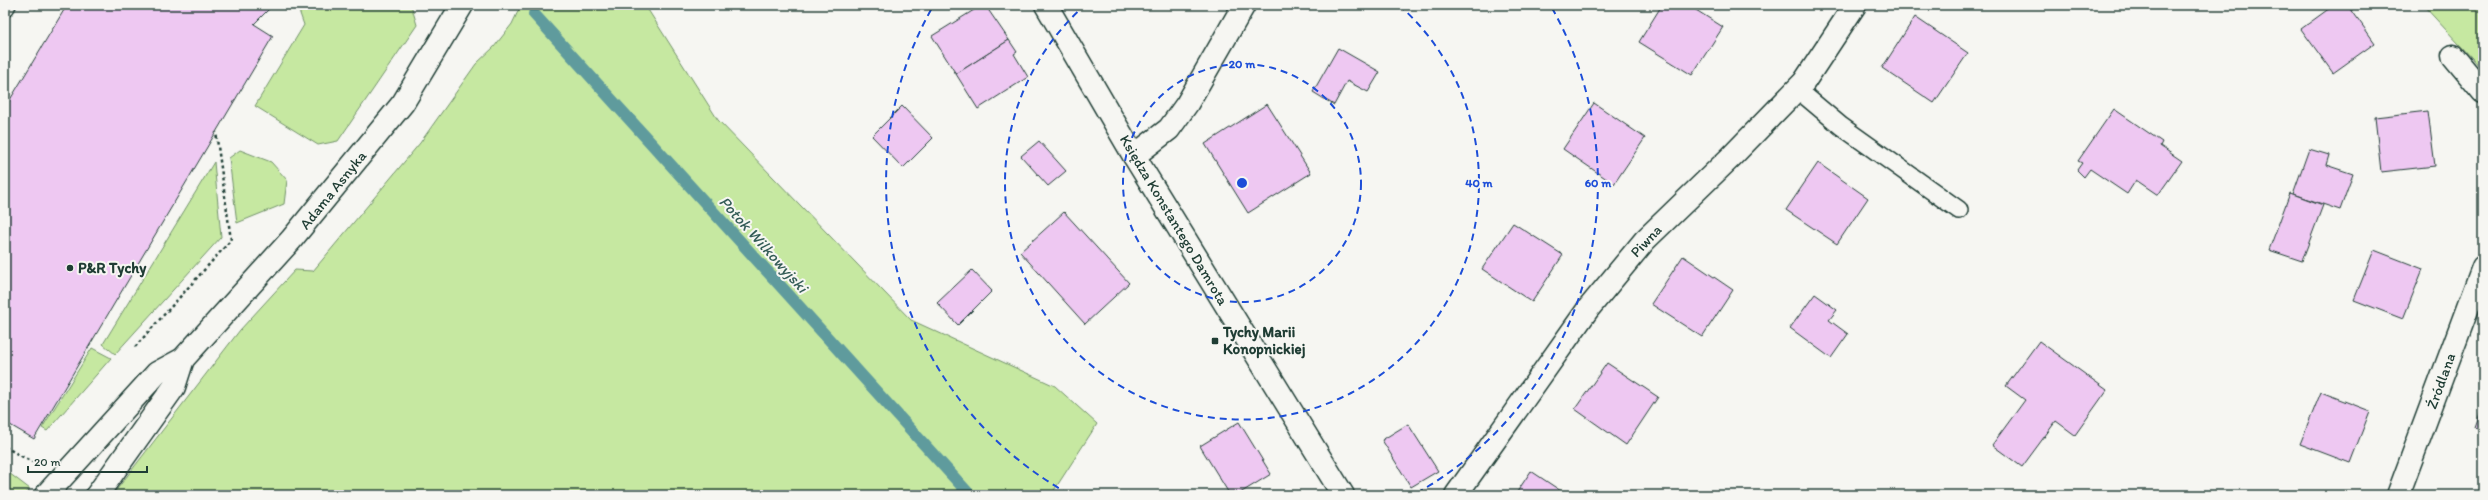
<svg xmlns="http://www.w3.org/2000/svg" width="2488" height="500" font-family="Itim,sans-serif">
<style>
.green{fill:#c6e8a1;stroke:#72926a}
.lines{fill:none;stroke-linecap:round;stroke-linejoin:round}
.stream{stroke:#5f9b9d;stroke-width:12}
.building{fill:#eec8f2;stroke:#1f3d34}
.lane-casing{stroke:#1f3d34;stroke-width:20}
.street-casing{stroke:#1f3d34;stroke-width:25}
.secondary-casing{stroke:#1f3d34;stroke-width:25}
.path{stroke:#1f3d34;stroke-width:2.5;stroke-dasharray:3 3;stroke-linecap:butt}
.lane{stroke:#f6f6f2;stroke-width:17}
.street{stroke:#f6f6f2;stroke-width:22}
.secondary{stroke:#f6f6f2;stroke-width:22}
.ring{fill:none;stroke:#1d4ed8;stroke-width:2;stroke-dasharray:7 5}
.poi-dot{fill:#1f3d34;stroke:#f6f6f2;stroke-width:1.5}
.labels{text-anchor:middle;stroke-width:4;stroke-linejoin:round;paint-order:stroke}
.street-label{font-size:15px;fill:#1f3d34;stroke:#f6f6f2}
.poi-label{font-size:15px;font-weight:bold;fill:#1f3d34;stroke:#f6f6f2;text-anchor:start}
.water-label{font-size:16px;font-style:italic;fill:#345c57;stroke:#f6f6f2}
.centre{fill:#1d4ed8;stroke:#f6f6f2;stroke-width:2}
.ring-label{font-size:12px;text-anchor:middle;font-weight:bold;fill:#1d4ed8;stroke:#f6f6f2;stroke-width:4;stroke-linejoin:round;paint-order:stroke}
</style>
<rect width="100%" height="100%" fill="#f6f6f2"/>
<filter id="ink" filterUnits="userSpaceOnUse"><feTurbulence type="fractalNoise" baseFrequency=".025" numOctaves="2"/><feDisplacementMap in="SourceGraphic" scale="8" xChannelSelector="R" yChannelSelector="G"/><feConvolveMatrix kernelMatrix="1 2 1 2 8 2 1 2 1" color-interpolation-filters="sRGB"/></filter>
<g filter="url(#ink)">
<!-- green -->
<g class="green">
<polygon points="297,5 411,5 417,25 338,141 318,145 255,106 304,25"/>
<polygon points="521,5 645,5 718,120 911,320 1055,386 1097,424 1051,495 115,495 114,493 240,330 295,270 313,271 420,143 476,64 494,47 512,24"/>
<polygon points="2423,5 2483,5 2483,70"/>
<polygon points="240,150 271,162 287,180 284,204 237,223 229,158"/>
<polygon points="214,162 221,237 115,354 103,344"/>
<polygon points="92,348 111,358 47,431 42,428"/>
<polygon points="5,470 30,489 23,495 13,495 5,486"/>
</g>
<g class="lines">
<!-- stream -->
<polyline class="stream" points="534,14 970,495"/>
</g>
<!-- building -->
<g class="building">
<polygon points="67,5 273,5 254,24 273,36 34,439 5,422 5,108"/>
<polygon points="982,5 985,5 1009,40 956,74 932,36"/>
<polygon points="1662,5 1688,5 1723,27 1692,75 1639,42"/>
<polygon points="2334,5 2348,5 2375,43 2333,73 2301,29"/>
<polygon points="1915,17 1968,53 1934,103 1882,68"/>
<polygon points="1009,40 1017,52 1014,54 1028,77 978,109 956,74"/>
<polygon points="1338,48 1380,72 1368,92 1347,81 1334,105 1313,92"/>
<polygon points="1594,103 1645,138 1614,184 1563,149"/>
<polygon points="1267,104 1311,173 1248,213 1205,144"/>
<polygon points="902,106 933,138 903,168 872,136"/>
<polygon points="2114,109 2162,142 2160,146 2182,161 2158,195 2136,180 2127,194 2090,169 2084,177 2077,170 2082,163 2078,161"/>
<polygon points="2428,111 2435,166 2381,172 2375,117"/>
<polygon points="1039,141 1066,171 1048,186 1021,156"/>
<polygon points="2309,149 2329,155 2326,165 2353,174 2340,210 2293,194"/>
<polygon points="1818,163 1868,198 1837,244 1786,210"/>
<polygon points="2290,193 2323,205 2302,261 2269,250"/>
<polygon points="1064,212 1129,283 1085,324 1020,252"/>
<polygon points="1513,223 1563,255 1532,302 1482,269"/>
<polygon points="2374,250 2423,269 2403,319 2354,300"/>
<polygon points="1683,256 1733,290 1702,337 1651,304"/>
<polygon points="972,270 992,291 958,325 937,303"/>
<polygon points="1815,294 1837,310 1829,320 1848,334 1831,358 1790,328"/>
<polygon points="2039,341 2107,390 2075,435 2056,421 2022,467 1992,445 2025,400 2006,386"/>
<polygon points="1607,363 1658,397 1626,445 1575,409"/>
<polygon points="2321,392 2370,411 2350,463 2300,444"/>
<polygon points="2483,405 2483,430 2475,427"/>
<polygon points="1239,422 1271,474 1237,495 1230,495 1200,446"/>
<polygon points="1408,424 1438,471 1411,487 1382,440"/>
<polygon points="1531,471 1567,495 1515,495"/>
</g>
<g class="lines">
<defs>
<g id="lane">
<polyline points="5,8 7,5"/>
<polyline points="1797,89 1841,126 1959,210"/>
</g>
<g id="street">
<polyline points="1046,5 1134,156 1343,495"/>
<polyline points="2453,56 2483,92"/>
<polyline points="1134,156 1169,129 1187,104 1244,5"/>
<polyline points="1456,495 1588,309 1645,240 1731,157 1804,82 1855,5"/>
<polyline points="2398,495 2483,267"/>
</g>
<g id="secondary">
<polyline points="46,495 157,373 183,359 291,240 403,103 462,5"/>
<polyline points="97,495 174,387 183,359"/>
</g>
</defs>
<!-- lane casing -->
<use href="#lane" class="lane-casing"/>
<!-- street casing -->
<use href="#street" class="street-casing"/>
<!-- secondary casing -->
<use href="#secondary" class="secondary-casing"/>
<!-- path -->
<g class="path">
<polyline points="135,347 231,240 216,132"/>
<polyline points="5,447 32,462"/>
</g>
<!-- lane -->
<use href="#lane" class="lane"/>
<!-- street -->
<use href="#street" class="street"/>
<!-- secondary -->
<use href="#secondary" class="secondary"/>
</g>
</g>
<!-- distance rings -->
<g class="ring">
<circle cx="1242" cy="183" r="119"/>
<path d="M1399 5A237 237 0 1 1 1085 5"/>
<path d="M1069 494A356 356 0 0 1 932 8M1552 8A356 356 0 0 1 1415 494"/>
</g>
<!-- markers -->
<g class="poi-dot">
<circle cx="70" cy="268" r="4"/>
<rect x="1211" y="337" width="8" height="8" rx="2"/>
</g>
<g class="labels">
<!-- street labels -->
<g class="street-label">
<text transform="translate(333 190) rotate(-51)" y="5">Adama Asnyka</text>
<text transform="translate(1174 220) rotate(59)" y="5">Księdza Konstantego Damrota</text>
<text transform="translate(1646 241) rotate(-47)" y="5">Piwna</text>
<text transform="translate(2441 381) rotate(-70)" y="5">Źródlana</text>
</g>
<!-- poi labels -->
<g class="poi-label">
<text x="78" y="273">P&amp;R Tychy</text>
<text x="1223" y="337">Tychy Marii<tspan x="1223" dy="17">Konopnickiej</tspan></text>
</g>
<!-- water labels -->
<g class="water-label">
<text transform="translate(764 244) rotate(48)" y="6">Potok Wilkowyjski</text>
</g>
</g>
<circle cx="1242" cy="183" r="6" class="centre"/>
<g class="ring-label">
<text x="1242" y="68">20 m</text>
<text x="1479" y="187">40 m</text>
<text x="1598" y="187">60 m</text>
</g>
<!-- margin -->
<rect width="2488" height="500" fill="none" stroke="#f6f6f2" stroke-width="20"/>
<rect x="10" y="10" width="2468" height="480" fill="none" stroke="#1f3d34" stroke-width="1.5" filter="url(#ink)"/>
<!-- scale -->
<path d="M28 466v6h119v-6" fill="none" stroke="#1f3d34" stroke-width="2"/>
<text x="34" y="466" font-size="12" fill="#1f3d34" stroke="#f6f6f2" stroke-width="3" paint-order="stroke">20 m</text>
</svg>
